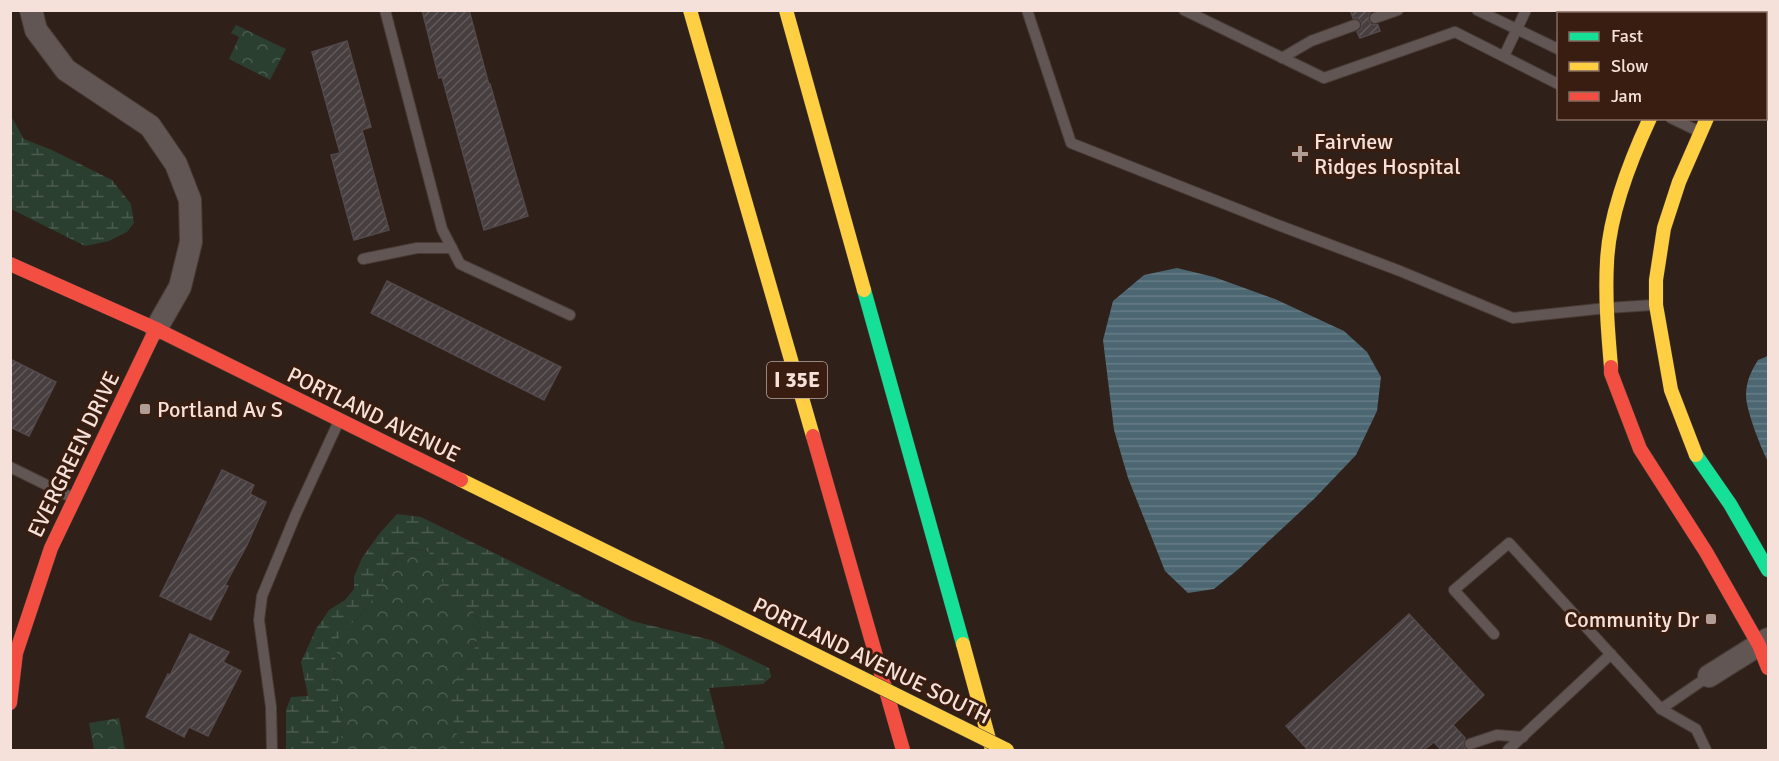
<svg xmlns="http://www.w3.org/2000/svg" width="1779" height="761" font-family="Signika,sans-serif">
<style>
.forest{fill:url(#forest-crowns)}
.wetland{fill:url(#wetland-marsh)}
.water{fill:url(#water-rules)}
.building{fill:url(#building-hatch);stroke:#53494c;stroke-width:1.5}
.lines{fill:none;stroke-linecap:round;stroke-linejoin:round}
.lane-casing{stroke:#493c36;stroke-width:12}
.street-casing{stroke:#493c36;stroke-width:24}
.fast-casing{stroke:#493c36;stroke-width:15}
.slow-casing{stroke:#493c36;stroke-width:15}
.jam-casing{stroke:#493c36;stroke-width:15}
.lane{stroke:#625655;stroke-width:10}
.street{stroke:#625655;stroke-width:22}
.fast{stroke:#16e098;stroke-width:14}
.slow{stroke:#ffcf43;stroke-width:14}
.jam{stroke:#f24e42;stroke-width:14}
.slow-bridge-casing{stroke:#493c36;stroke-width:15;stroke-linecap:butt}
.slow-bridge{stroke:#ffcf43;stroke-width:14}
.poi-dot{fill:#b09d96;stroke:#381d10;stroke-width:2}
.labels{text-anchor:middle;stroke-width:6;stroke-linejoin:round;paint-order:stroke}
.shield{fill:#381d10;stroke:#bca69d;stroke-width:1.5}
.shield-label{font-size:21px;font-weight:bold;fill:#f5e1d9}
.poi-label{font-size:22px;fill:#f5e1d9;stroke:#381d10;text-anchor:start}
.street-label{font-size:22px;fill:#f5e1d9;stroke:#381d10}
</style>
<defs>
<pattern id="forest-crowns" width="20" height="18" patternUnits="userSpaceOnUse" patternTransform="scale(1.5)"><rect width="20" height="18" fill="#2b3f31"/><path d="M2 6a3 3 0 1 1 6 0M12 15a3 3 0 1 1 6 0" fill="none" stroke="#4a5a4e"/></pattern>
<pattern id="wetland-marsh" width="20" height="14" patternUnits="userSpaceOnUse" patternTransform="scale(1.5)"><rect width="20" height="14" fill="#2b3f31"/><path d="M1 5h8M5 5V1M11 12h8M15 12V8" fill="none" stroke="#4a5a4e"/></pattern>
<pattern id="water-rules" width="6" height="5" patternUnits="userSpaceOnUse" patternTransform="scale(1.5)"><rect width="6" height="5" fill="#4c6772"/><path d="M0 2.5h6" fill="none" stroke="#667c86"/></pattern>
<pattern id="building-hatch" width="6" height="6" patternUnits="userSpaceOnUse" patternTransform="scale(1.5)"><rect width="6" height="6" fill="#473e3f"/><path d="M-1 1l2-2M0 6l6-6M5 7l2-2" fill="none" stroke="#625a5a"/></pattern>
</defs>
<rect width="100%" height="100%" fill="#2f2019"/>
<!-- forest -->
<g class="forest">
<polygon points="236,25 286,49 270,80 229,59 239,37 231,33"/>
<polygon points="412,548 428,552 438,565 445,592 472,609 481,626 474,650 458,676 455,728 462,750 331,750 343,734 334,668 340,631 358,618 377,593 395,560"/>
<polygon points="119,718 125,750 94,750 89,723"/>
</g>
<!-- wetland -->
<g class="wetland">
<polygon points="10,114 24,139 52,150 112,180 131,204 134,223 127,232 109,241 85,246 11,209"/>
<polygon points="397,514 421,517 632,621 711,640 769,668 771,677 763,684 709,688 725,750 462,750 455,728 449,700 458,676 474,650 481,626 472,609 451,603 445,592 438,565 428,552 412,548 395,560 377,593 358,618 340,632 334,668 343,734 333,749 286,750 286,710 291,697 308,696 301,662 316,629 329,610 345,600 354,589 354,577 362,558 379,534"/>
</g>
<!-- water -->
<g class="water">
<polygon points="1177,268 1214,277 1275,299 1344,331 1367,352 1381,377 1377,411 1356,455 1315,498 1241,567 1214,589 1188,593 1165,571 1128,478 1114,430 1103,340 1113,301 1144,275"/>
<path d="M 1768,356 L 1768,462 C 1761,448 1746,411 1746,395 C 1746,382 1751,371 1758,360 Z"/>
</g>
<!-- building -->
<g class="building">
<polygon points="422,10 469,10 489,85 490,84 528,216 484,230 442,77 439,78"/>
<polygon points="1350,10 1372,10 1369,14 1368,20 1371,24 1378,25 1380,31 1360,38 1357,32 1361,29 1362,23 1359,19 1353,18"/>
<polygon points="347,41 371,127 362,130 389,230 354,240 331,155 340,153 312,52"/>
<polygon points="387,281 561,367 544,400 371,313"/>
<polygon points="10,359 56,382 29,436 10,427"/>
<polygon points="222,470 254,485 250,494 266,502 247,545 225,585 228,586 211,620 160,596"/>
<polygon points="1409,614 1484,695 1453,725 1465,738 1463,746 1467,750 1441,750 1434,742 1424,750 1308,750 1286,726"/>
<polygon points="190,634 229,652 223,662 241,671 208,736 189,727 184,737 146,717 168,674 170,675"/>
</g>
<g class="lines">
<defs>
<g id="lane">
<polyline points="385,10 442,229 460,264 570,315"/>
<polyline points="1027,10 1071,143 1278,225 1400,271 1513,318 1607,308 1653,305"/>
<polyline points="1184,10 1324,78 1455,32 1558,84"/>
<polyline points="1477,10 1558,49"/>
<polyline points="1375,18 1398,10"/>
<polyline points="1504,56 1526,10"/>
<polyline points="1282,58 1311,41 1355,25"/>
<polyline points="1671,118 1698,131"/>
<polyline points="363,259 417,248 452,248"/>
<polyline points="10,467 71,497"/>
<polyline points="1494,634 1454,590 1509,543 1661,709 1709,676"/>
<polyline points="1661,709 1696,729 1706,750"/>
<polyline points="1470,744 1497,735 1523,737"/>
<polyline points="272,750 271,707 259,620 262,596 296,514 338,423"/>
<polyline points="1508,750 1611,654"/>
</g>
<g id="street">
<polyline points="31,10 36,30 66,70 150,126 176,164 190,200 191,242 180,287 156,329"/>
<polyline points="1709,676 1768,639"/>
</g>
<g id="fast">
<polyline points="1701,14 1703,10"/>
<polyline points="1759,14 1761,10"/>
<polyline points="864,290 963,644"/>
<polyline points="1696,455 1730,504 1768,570"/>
</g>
<g id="slow">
<polyline points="690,10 813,436"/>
<polyline points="786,10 864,290"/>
<path d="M 1611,367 C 1608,332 1605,297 1607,262 C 1609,214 1630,161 1650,118"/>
<polyline points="1696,455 1671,390 1656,305 1656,280 1664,228 1679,182 1707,118"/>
<polyline points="461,480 717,606"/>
<polyline points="963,644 992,750"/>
</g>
<g id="jam">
<polyline points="10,264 156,329 461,480"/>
<polyline points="1611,367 1611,373 1640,449 1706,552 1759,645 1768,668"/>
<polyline points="813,436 903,750"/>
<polyline points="10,703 16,653 51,548 156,329"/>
</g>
</defs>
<!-- lane casing -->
<use href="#lane" class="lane-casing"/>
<!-- street casing -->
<use href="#street" class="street-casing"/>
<!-- fast casing -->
<use href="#fast" class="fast-casing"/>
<!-- slow casing -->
<use href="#slow" class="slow-casing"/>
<!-- jam casing -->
<use href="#jam" class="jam-casing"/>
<!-- lane -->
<use href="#lane" class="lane"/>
<!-- street -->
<use href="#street" class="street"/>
<!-- fast -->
<use href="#fast" class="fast"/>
<!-- slow -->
<use href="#slow" class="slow"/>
<!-- jam -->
<use href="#jam" class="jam"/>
<defs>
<polyline id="slow-bridge" points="717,606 1007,750"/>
</defs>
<!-- slow-bridge casing -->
<use href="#slow-bridge" class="slow-bridge-casing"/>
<!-- slow-bridge -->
<use href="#slow-bridge" class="slow-bridge"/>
</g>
<!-- markers -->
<g class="poi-dot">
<path d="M1297 145h6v6h6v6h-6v6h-6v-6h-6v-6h6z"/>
<rect x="139" y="403" width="12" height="12" rx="3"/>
<rect x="1705" y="613" width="12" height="12" rx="3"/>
</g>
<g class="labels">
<!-- shield labels -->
<rect class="shield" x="767" y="362" width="60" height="36" rx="4.5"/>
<g class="shield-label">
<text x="797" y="387">I 35E</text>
</g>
<!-- poi labels -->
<g class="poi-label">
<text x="1314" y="149">Fairview<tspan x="1314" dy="25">Ridges Hospital</tspan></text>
<text x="157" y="417">Portland Av S</text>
<text x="1699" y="627" text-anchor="end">Community Dr</text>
</g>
<!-- street labels -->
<g class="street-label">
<text transform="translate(374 414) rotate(26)" y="8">PORTLAND AVENUE</text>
<text transform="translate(73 454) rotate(-64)" y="8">EVERGREEN DRIVE</text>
<text transform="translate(872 660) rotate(26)" y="8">PORTLAND AVENUE SOUTH</text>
</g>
</g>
<!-- border -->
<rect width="1779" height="761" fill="none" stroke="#f5e1d9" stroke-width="24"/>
<!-- legend -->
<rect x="1557" y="12" width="210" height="108" fill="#381d10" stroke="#846b60" stroke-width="1.5"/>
<rect x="1569" y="32" width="30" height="9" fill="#16e098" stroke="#846b60" stroke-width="1.5"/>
<text x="1611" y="42" font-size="18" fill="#f5e1d9">Fast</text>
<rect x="1569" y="62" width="30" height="9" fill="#ffcf43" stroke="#846b60" stroke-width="1.5"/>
<text x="1611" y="72" font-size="18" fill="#f5e1d9">Slow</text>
<rect x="1569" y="92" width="30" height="9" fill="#f24e42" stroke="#846b60" stroke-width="1.5"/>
<text x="1611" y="102" font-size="18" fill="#f5e1d9">Jam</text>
</svg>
